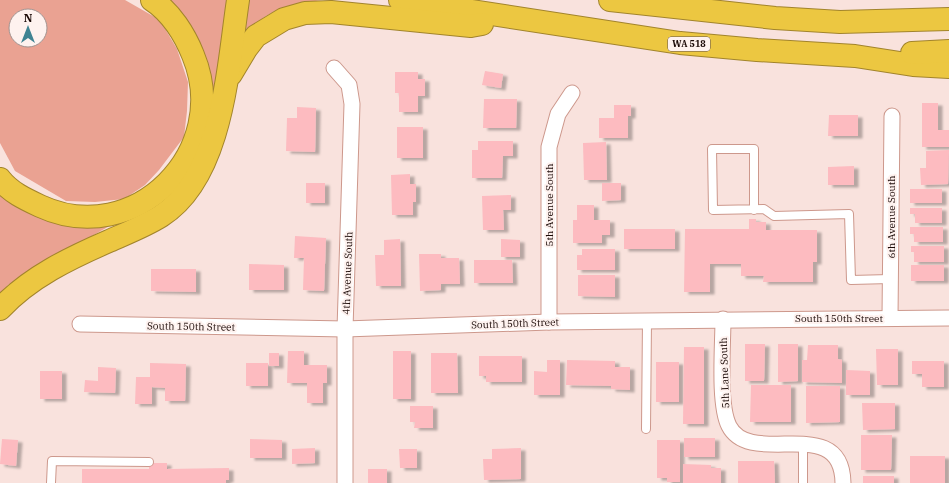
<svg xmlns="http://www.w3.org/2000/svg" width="949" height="483" font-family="'IBM Plex Serif',serif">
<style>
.green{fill:#eaa292;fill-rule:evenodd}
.building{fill:#fdbbc0;filter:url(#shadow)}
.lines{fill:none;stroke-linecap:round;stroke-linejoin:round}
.service-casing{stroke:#cd988c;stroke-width:10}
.minor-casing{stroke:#cd988c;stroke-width:17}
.motorway-casing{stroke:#a2842c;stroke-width:24}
.service{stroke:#fff;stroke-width:8}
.minor{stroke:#fff;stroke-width:15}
.motorway{stroke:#ecc741;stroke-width:22}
.labels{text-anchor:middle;stroke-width:4;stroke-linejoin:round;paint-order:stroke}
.shield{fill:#fef2ef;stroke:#5e4e4b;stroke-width:1}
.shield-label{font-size:9px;font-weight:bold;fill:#190805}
.street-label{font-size:10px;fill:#190805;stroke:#fef2ef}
</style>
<defs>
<filter id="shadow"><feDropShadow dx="4.5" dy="2.5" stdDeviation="1" flood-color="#0004"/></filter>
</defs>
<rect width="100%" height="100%" fill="#f9e2dd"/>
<!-- green -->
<g class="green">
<path d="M 0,0 L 125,0 L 160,20 L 177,49 L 188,82 L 187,111 L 184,137 L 159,170 L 145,185 L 124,199 L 95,202 L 66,201 L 15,171 L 0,143 ZM 16,16 L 40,16 L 40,40 L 16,40 Z"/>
<polygon points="163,0 232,0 212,117"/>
<path d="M 243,0 L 315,0 L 329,2 C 288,3 265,9 239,41 Z"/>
<polygon points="0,191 45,218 69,226 111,225 8,285 0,294"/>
</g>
<!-- building -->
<g class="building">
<polygon points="485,71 503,74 501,88 482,85"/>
<polygon points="395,72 418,72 418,79 425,79 425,96 418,96 418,112 399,112 399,93 395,93"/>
<polygon points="484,99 517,99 516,128 483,128"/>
<polygon points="922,103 938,103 938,130 949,130 949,147 922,147"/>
<polygon points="614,105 631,105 631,116 628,116 628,138 599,138 599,118 614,118"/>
<polygon points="297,107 316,108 315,152 286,151 287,118 297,118"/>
<polygon points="829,115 858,115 858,136 828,136"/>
<rect x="397" y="127" width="26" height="31"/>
<polygon points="478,141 513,141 513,156 503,156 502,178 472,178 472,150 478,150"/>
<polygon points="606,142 607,180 584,180 583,143"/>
<polygon points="949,150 948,184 921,185 920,168 926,168 926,151"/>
<polygon points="854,166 854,185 828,185 828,167"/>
<polygon points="410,174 410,184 416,184 416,202 413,202 413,215 392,215 391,175"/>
<rect x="306" y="183" width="19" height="20"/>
<polygon points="602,183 621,183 621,200 602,201"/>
<rect x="910" y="189" width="32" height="14"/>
<polygon points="511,195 511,210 503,210 504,230 483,230 482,196"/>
<polygon points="577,205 594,205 594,220 610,220 610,235 602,235 602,243 573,243 573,220 577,220"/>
<polygon points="910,208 942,208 942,223 915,223 915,214 910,214"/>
<polygon points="749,219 756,219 756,222 766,222 766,230 817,230 817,262 813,262 813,282 763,282 764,276 741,276 741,264 710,264 710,292 684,292 685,229 749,229"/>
<polygon points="910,227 943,227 943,242 914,242 914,234 910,234"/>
<rect x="624" y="229" width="51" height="20"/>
<polygon points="295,236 326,238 324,291 303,290 304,258 294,258"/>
<polygon points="400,239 401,286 376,286 375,255 384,255 384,240"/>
<polygon points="501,239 520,240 520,257 501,257"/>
<polygon points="911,246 944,246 944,262 914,262 914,252 911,252"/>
<polygon points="582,249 615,249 615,270 577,270 577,255 582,255"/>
<polygon points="419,254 441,254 441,258 459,258 460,284 441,284 441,290 420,291"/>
<polygon points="474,260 512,260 513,283 474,283"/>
<polygon points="249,264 284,265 284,290 249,290"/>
<rect x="911" y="265" width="33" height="16"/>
<polygon points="151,269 196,269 196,292 151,291"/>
<polygon points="578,275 615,275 615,297 578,296"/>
<polygon points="745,344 765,344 764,381 745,381"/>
<polygon points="778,344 798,344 798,381 778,382"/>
<polygon points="808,345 838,345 838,359 842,360 842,383 802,382 802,360 807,360"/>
<polygon points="684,347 704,347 704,424 683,424"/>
<polygon points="876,349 898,349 898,385 877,385"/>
<polygon points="288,351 304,351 304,365 327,365 327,383 323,383 323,403 307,403 307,383 287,383"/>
<rect x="393" y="351" width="18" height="48"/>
<rect x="269" y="353" width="10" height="13"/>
<polygon points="431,353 457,353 458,393 431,393"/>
<polygon points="479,356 522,356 522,382 486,382 486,376 479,376"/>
<polygon points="547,360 560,360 560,395 534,395 534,371 547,372"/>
<polygon points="567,360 615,361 615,367 630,367 630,390 611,389 611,386 566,385"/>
<polygon points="912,361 944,361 944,387 922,387 922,374 912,374"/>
<rect x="656" y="362" width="23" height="40"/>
<polygon points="150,363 186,364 185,401 165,401 165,388 152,387 152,404 135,404 136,377 150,377"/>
<rect x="246" y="363" width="22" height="23"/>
<polygon points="98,367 116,368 115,393 84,392 85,380 98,381"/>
<polygon points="846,370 870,371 870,395 846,395"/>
<rect x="40" y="371" width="22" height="28"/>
<polygon points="751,385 791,385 791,422 750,422"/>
<polygon points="806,386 840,386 840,422 806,423"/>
<polygon points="862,403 895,403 895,429 863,430"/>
<polygon points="410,406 433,406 433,428 414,428 415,422 410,422"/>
<polygon points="861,435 892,435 891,470 861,470"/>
<rect x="684" y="438" width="31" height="19"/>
<polygon points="2,439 18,440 16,466 0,464"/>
<polygon points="250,439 282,440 282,458 250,458"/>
<polygon points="657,440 680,440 680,482 667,482 667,478 657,478"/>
<polygon points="315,448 315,463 292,464 292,449"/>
<polygon points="521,448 521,479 484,480 483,459 492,459 492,449"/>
<polygon points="399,449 417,449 417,468 400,468"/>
<rect x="910" y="456" width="35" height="27"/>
<polygon points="738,461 774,461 775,483 738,483"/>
<polygon points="149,463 167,463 167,469 229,468 229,480 226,480 226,483 82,483 82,469 149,469"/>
<polygon points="683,464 711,465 711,468 721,468 721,483 683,483"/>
<rect x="368" y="469" width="19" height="14"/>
<rect x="863" y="476" width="31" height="7"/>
</g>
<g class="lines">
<defs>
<g id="service">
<polyline points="754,210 754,149 712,149 713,210 764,209 774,216 849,214 851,280 890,279"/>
<polyline points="646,429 647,320"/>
<polyline points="51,483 52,461 149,462"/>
<polyline points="803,483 803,444"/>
</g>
<g id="minor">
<polyline points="334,68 349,85 352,104 345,329 345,483"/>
<polyline points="890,318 892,116"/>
<path d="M 723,319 C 723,346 718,404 729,426 C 751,469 842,412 843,483"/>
<polyline points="549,322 549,147 558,114 572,93"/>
<polyline points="80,324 345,329 549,322 949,318"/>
</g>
<g id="motorway">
<polyline points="400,0 680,43 757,50 855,56 913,65 949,67"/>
<polyline points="610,0 775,18 840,22 949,19"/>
<polyline points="912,53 949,51"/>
<polyline points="231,74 246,49 256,36 284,19 305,13 331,12 471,26 482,24"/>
<path d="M 0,179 C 10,192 25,199 40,206 C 135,250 233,151 193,55 C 185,35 171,12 152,0"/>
<path d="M 0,309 C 30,277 70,258 109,241 C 127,233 145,226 161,216 C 223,177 228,66 238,0"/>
</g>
</defs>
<!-- service casing -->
<use href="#service" class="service-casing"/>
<!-- minor casing -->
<use href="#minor" class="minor-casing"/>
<!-- motorway casing -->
<use href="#motorway" class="motorway-casing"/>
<!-- service -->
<use href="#service" class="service"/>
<!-- minor -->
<use href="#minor" class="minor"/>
<!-- motorway -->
<use href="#motorway" class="motorway"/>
</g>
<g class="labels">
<!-- shield labels -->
<rect class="shield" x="668" y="37" width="42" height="14" rx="3"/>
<g class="shield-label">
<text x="689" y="47">WA 518</text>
</g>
<!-- street labels -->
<g class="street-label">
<text transform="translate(549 205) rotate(-90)" y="4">5th Avenue South</text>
<text transform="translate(891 217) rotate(-90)" y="4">6th Avenue South</text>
<text transform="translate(347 273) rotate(-88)" y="4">4th Avenue South</text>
<text x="839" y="322">South 150th Street</text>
<text transform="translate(515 323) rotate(-2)" y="4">South 150th Street</text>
<text transform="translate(191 326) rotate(1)" y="4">South 150th Street</text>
<text transform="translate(724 373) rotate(-92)" y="4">5th Lane South</text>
</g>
</g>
<!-- north arrow -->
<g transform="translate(28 28)"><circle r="19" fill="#fef2ef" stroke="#a29491"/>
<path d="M0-3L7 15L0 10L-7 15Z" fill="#3f8392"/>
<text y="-6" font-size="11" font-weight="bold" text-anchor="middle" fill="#190805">N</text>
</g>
</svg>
